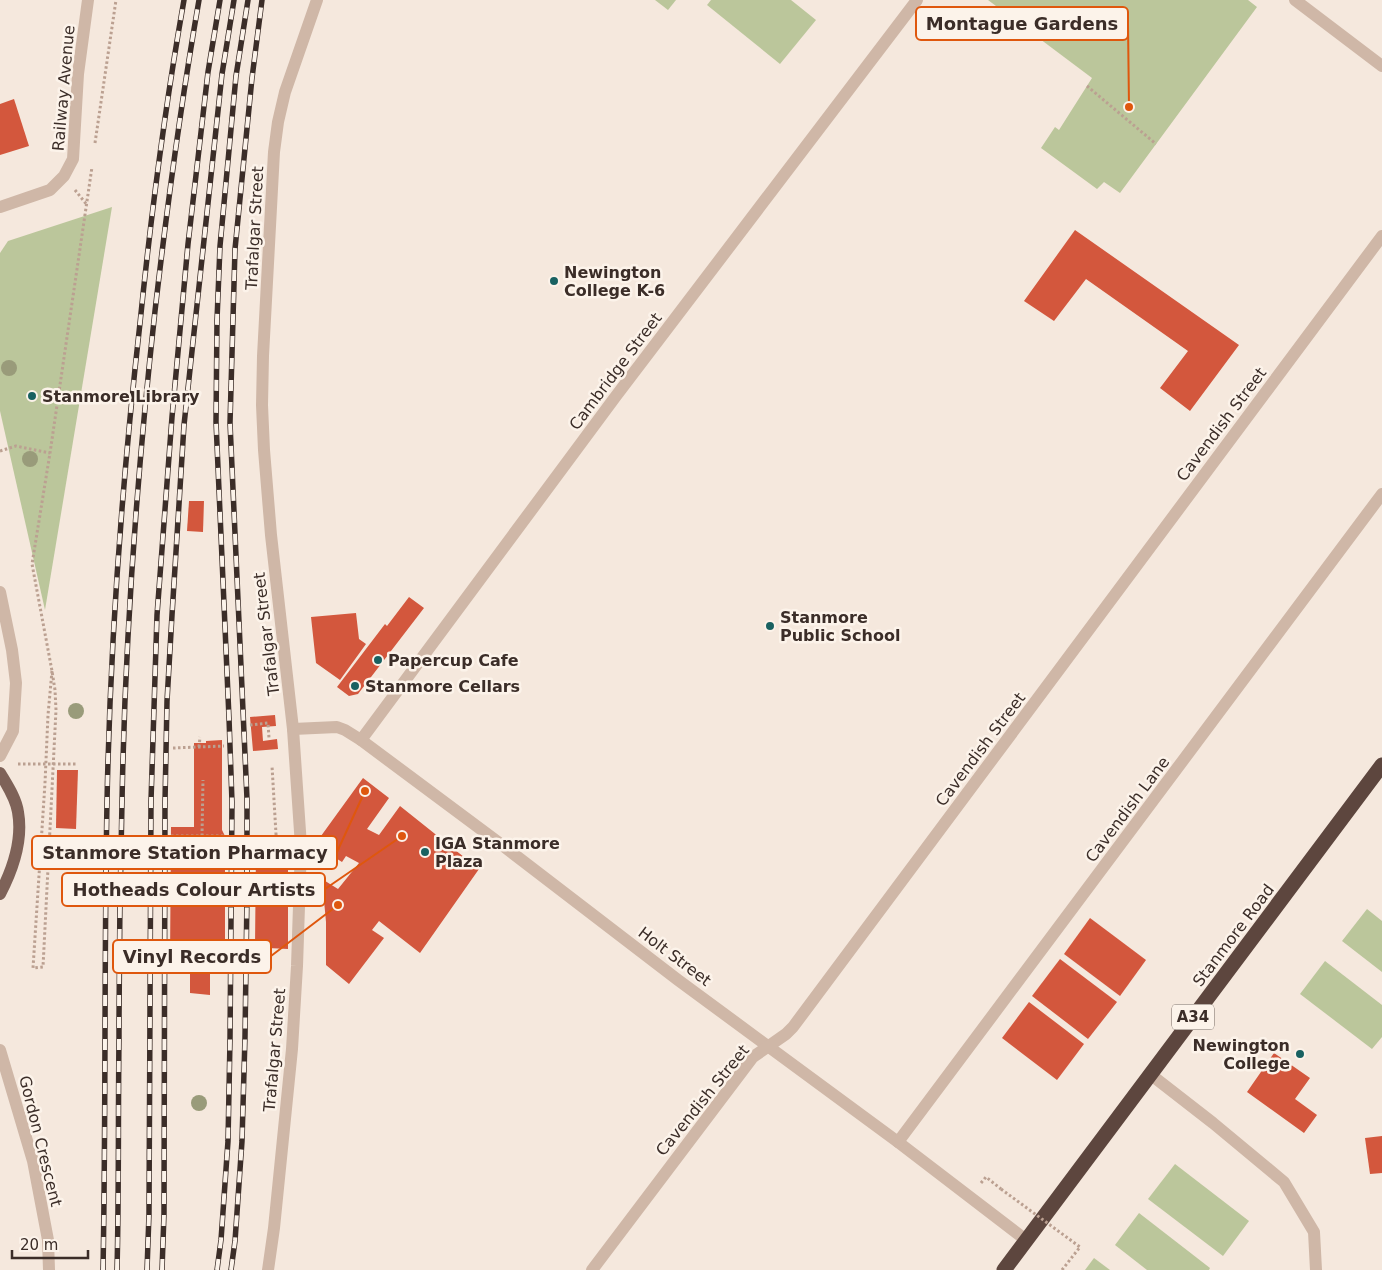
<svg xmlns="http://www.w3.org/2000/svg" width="1382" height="1270" font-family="'DejaVu Sans',sans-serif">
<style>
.green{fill:#bbc69b}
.building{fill:#d3573d}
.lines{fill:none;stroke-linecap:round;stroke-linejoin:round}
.path{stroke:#bba091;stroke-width:3;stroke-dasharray:2.5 2.5;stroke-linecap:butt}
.minor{stroke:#cfb7a7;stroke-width:12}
.major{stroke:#7e6258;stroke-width:12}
.highway{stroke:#5d463e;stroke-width:15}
.rail-casing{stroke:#3b2d28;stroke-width:5.5}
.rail{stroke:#fcf3ea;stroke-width:4;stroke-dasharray:11;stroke-linecap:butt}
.path-bridge{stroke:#bba091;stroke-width:3;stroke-dasharray:2.5 2.5;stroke-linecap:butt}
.tree{fill:#999b7a}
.poi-dot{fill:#196161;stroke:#fcf3ea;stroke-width:2}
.labels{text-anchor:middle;stroke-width:5;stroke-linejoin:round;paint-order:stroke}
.shield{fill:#fcf3ea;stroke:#756862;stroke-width:1}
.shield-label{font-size:15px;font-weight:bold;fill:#3b2d28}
.street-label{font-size:16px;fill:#3b2d28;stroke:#fcf3ea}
.poi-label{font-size:16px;font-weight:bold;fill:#3b2d28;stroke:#fcf3ea;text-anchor:start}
.leader{fill:none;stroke:#df570d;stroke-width:2}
.callout-dot{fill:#df570d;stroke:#fcf3ea;stroke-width:2}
.callout{fill:#fcf3ea;stroke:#df570d;stroke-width:2}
.callout-label{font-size:18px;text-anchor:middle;font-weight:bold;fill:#3b2d28}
</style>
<rect width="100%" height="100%" fill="#f5e8dd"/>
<!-- green -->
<g class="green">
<polygon points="655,0 676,0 668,10"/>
<polygon points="711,0 791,0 816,20 780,64 707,5"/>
<polygon points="988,0 1248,0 1257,7 1120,193 1104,182 1097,189 1041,148 1055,127 1059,130 1092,78"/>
<polygon points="112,207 45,610 0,411 0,253 8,241"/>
<polygon points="1367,909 1382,921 1382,972 1342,941"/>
<polygon points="1325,961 1382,1005 1382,1037 1372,1049 1300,994"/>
<polygon points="1175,1164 1249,1221 1223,1256 1148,1199"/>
<polygon points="1139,1213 1210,1268 1209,1270 1147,1270 1115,1245"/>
<polygon points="1094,1258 1110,1270 1085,1270"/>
</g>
<!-- building -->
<g class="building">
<polygon points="14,99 29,146 0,155 0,104"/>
<polygon points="1075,230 1239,345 1190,411 1160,388 1188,351 1086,279 1054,321 1024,301"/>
<polygon points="189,501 204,501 203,532 187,531"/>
<polygon points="409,597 424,608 358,694 349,696 337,687 385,624 387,626"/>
<polygon points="356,613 359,639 366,644 340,680 316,663 311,617"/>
<polygon points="275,715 276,726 262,727 263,741 277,739 278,749 253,751 250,717"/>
<polygon points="222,740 222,830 225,836 225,960 210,960 210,995 190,993 190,962 170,962 171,827 194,827 194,743 206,743 206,741"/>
<polygon points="57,770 78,770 76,829 56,828"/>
<polygon points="363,778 389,798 367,829 379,835 400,806 479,869 420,953 379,921 372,930 384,938 349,984 326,965 326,922 322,879 338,889 359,863 346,856 342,862 323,850 321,836"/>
<polygon points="256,847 285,848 285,863 288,863 288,949 268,948 268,946 255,946"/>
<polygon points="1090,918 1146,960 1120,996 1064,954"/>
<polygon points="1060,959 1117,1002 1088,1039 1032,996"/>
<polygon points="1029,1002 1084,1044 1057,1080 1002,1038"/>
<polygon points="1274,1053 1310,1078 1295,1099 1317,1115 1304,1133 1247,1092"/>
<polygon points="1382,1136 1382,1173 1370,1174 1365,1138"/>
</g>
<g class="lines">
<!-- path -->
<g class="path">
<polyline points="1087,86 1156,144"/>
<polyline points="95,143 116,0"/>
<polyline points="75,190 87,205"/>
<polyline points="0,451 16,446 50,453"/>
<polyline points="52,671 48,715 45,783 33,968 43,967 56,710 55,690 52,671 32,564 50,453 92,167"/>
<polyline points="250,725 268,723 269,738"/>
<polyline points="199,747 200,737"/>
<polyline points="173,748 224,746"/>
<polyline points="18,764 77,764"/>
<polyline points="171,836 225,836"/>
<polyline points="202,836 203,780"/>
<polyline points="253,851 277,851 272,766"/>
<polyline points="981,1183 986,1177 1001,1189"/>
<polyline points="1062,1270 1080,1247"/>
</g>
<!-- minor -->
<g class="minor">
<polyline points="1295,0 1382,66"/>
<polyline points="0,207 50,190 64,176 73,159 78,74 88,0"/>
<polyline points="0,592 12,650 16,683 13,731 0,756"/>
<polyline points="293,729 337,727 345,730 361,740 502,845 678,980 898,1142 1026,1240"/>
<polyline points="361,740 616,396 917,0"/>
<polyline points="0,1050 33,1161 48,1240 49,1270"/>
<polyline points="1150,1074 1213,1123 1284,1182 1314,1232 1316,1270"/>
<polyline points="898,1142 1382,494"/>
<polyline points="268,1270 274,1228 292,1049 297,966 301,846 293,729 271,535 264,450 262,405 263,356 274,152 278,122 285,92 317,0"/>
<polyline points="592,1270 753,1057 786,1034 793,1027 1382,236"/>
</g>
<!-- major -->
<path class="major" d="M 0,773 C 7,785 16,798 18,812 C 23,840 13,869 0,894"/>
<!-- highway -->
<polyline class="highway" points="1004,1270 1382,765"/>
<defs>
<g id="rail">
<path d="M 103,1270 C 106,1114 104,958 107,803 C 110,643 122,483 140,323 C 151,215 165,107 184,0"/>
<path d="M 117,1270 C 119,1193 118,1116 119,1039 C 119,960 120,881 122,802 C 125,638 137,474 155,311 C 167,207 181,103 199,0"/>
<polyline points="147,1270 149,1214 151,801 157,615 172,417 188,244 208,72 220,0"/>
<polyline points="162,1270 164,1214 165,802 167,701 172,615 184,425 222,74 234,0"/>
<polyline points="217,1270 221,1240 228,1141 230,1040 232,802 229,718 216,422 217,320 220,246 236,76 248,0"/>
<polyline points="231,1270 235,1241 242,1141 245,1037 247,895 247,799 230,423 235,249 252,78 262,0"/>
</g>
</defs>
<!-- rail casing -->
<use href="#rail" class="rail-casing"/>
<!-- rail -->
<use href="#rail" class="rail"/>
<!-- path-bridge -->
<polyline class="path-bridge" points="1001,1189 1080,1247"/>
</g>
<!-- trees -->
<g class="tree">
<circle cx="9" cy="368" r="8"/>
<circle cx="30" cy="459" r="8"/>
<circle cx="76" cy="711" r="8"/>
<circle cx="199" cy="1103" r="8"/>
</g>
<!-- markers -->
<g class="poi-dot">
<circle cx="554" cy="281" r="5"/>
<circle cx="32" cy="396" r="5"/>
<circle cx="770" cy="626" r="5"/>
<circle cx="378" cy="660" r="5"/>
<circle cx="355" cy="686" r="5"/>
<circle cx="425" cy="852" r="5"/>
<circle cx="1300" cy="1054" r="5"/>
</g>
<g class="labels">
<!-- shield labels -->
<rect class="shield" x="1172" y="1004.5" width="42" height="25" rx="4"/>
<g class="shield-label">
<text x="1193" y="1022">A34</text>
</g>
<!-- street labels -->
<g class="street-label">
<text transform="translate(63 88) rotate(-85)" y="6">Railway Avenue</text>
<text transform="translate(254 228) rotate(-87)" y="6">Trafalgar Street</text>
<text transform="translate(615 371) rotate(-53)" y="6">Cambridge Street</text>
<text transform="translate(1221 424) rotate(-53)" y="6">Cavendish Street</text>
<text transform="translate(266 634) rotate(-97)" y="6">Trafalgar Street</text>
<text transform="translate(980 749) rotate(-53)" y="6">Cavendish Street</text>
<text transform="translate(1127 809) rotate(-53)" y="6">Cavendish Lane</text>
<text transform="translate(1233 935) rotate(-53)" y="6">Stanmore Road</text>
<text transform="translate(675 956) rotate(37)" y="6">Holt Street</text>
<text transform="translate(274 1050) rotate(-85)" y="6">Trafalgar Street</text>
<text transform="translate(702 1100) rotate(-51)" y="6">Cavendish Street</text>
<text transform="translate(41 1141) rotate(76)" y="6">Gordon Crescent</text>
</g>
<!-- poi labels -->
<g class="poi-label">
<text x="564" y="278">Newington<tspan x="564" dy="18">College K-6</tspan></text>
<text x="42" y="402">Stanmore Library</text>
<text x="780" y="623">Stanmore<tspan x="780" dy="18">Public School</tspan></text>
<text x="388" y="666">Papercup Cafe</text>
<text x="365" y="692">Stanmore Cellars</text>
<text x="435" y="849">IGA Stanmore<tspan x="435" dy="18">Plaza</tspan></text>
<text x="1290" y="1051" text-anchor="end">Newington<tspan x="1290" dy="18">College</tspan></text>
</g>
</g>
<!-- callouts -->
<path class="leader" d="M1129 107L1128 24M365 791L337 852M402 836L325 889M338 905L271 956"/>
<g class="callout-dot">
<circle cx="1129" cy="107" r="5"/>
<circle cx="365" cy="791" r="5"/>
<circle cx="402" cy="836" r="5"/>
<circle cx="338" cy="905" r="5"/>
</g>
<g class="callout">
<rect x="916" y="7" width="212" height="33" rx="5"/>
<rect x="32" y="836" width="305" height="33" rx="5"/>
<rect x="62" y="873" width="263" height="33" rx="5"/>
<rect x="113" y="940" width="158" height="33" rx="5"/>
</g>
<g class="callout-label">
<text x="1022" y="30">Montague Gardens</text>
<text x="185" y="859">Stanmore Station Pharmacy</text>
<text x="194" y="896">Hotheads Colour Artists</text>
<text x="192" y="963">Vinyl Records</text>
</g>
<!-- scale -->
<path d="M12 1250v8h76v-8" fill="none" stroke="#3b2d28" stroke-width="2.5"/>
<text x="20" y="1250" font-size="15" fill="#3b2d28" stroke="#fcf3ea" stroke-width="4" paint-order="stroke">20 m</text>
</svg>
